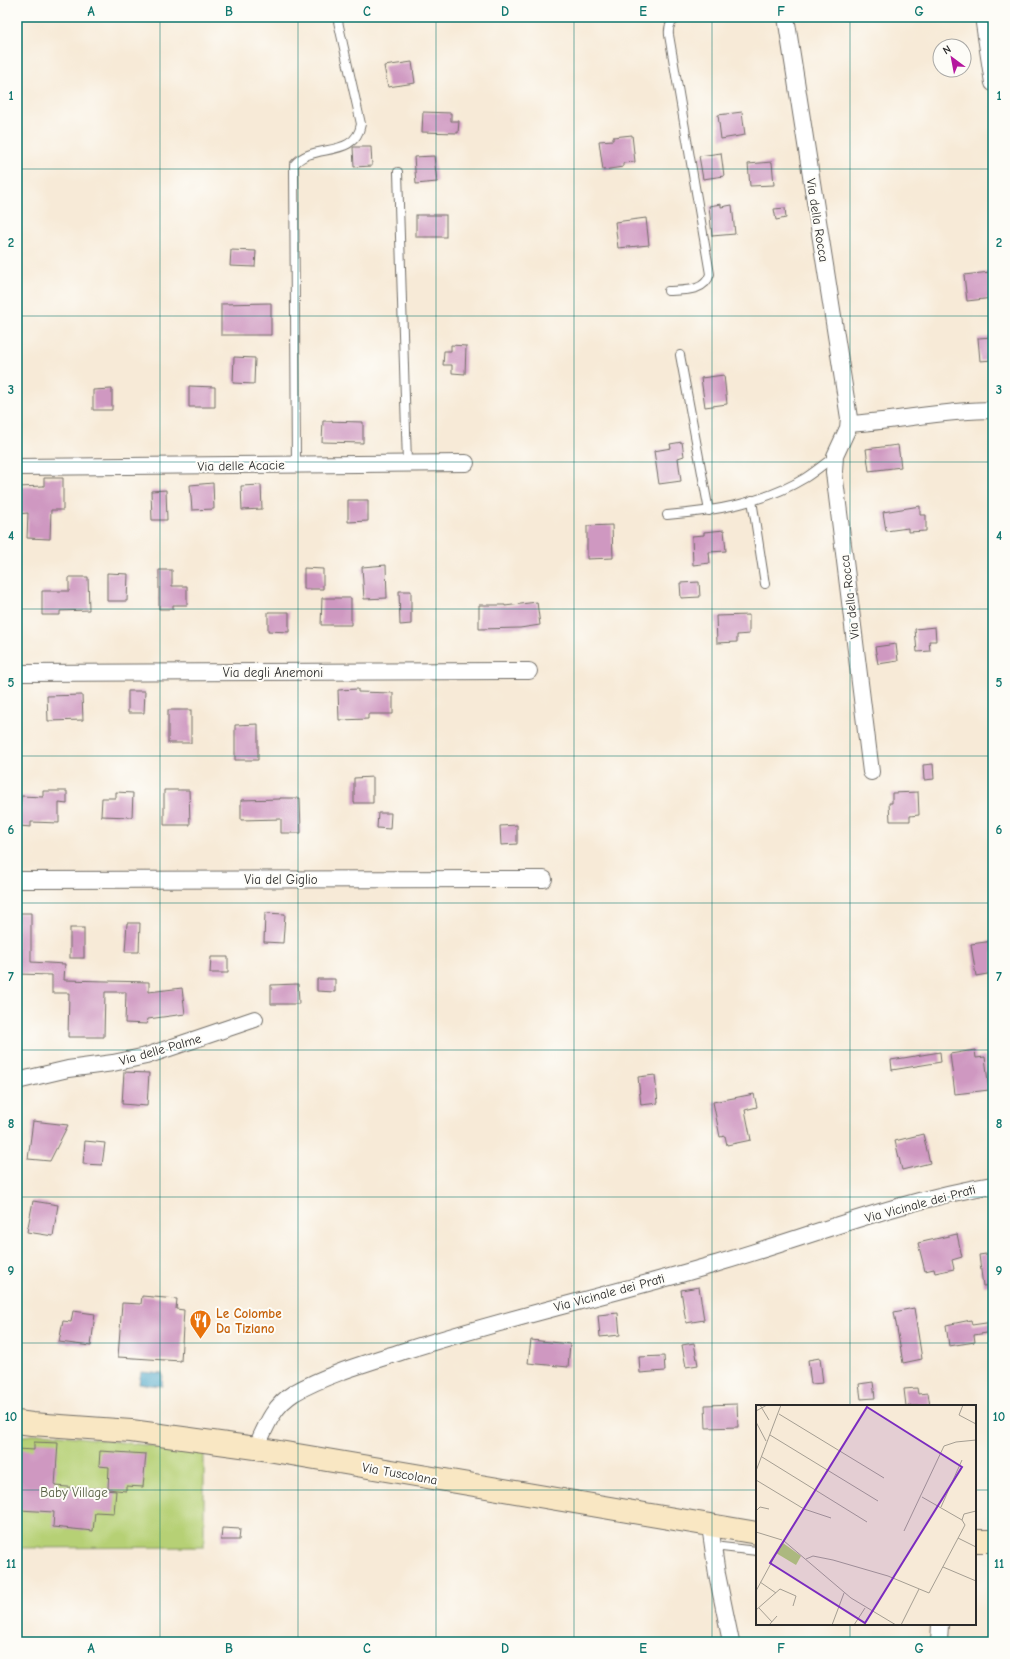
<svg xmlns="http://www.w3.org/2000/svg" width="1010" height="1659" font-family="'Comic Neue',sans-serif">
<style>
.green{fill:#b6d075;stroke:#707e50}
.water{fill:#49a5c8;stroke:#3a687a}
.building{fill:#cf98c1}
.lines{fill:none;stroke-linecap:round;stroke-linejoin:round}
.lane-casing{stroke:#726e67;stroke-width:10}
.street-casing{stroke:#726e67;stroke-width:18}
.secondary-casing{stroke:#726e67;stroke-width:24}
.lane{stroke:#fff;stroke-width:8}
.street{stroke:#fff;stroke-width:16}
.secondary{stroke:#f9e7c3;stroke-width:22}
.grid{fill:none;stroke:#0f766e;stroke-width:1;stroke-opacity:0.55}
.labels{text-anchor:middle;stroke-width:4;stroke-linejoin:round;paint-order:stroke}
.street-label{font-size:13px;fill:#2b2b2b;stroke:#fdfcf7}
.food-label{font-size:13px;font-weight:bold;fill:#c56008;stroke:#fdfcf7;text-anchor:start}
.park-label{font-size:13px;fill:#555d41;stroke:#fdfcf7}
.inset-road{fill:none;stroke:#a59e92;stroke-width:1}
.view{fill:#7b2cbf;fill-opacity:0.15;stroke:#7b2cbf;stroke-width:2}
.inset-edge{fill:none;stroke:#2b2b2b;stroke-width:2}
.neatline{fill:none;stroke:#0f766e;stroke-width:1.5}
.grid-label{font-size:13px;text-anchor:middle;font-weight:bold;fill:#0f766e}
</style>
<rect width="100%" height="100%" fill="#fdfcf7"/>
<filter id="ink" filterUnits="userSpaceOnUse"><feTurbulence type="fractalNoise" baseFrequency=".025" numOctaves="2"/><feDisplacementMap in="SourceGraphic" scale="8" xChannelSelector="R" yChannelSelector="G"/><feConvolveMatrix kernelMatrix="1 2 1 2 8 2 1 2 1" color-interpolation-filters="sRGB"/></filter>
<filter id="wash" filterUnits="userSpaceOnUse"><feTurbulence type="fractalNoise" baseFrequency=".012" numOctaves="4" result="noise"/><feDisplacementMap in="SourceGraphic" scale="16" xChannelSelector="R" yChannelSelector="G"/><feGaussianBlur stdDeviation="0.9" result="paint"/><feColorMatrix in="noise" values="0 0 0 0 0 0 0 0 0 0 0 0 0 0 0 0 0 1.4 0 .05"/><feComposite in="paint" operator="in"/></filter>
<g filter="url(#wash)">
<rect width="100%" height="100%" fill="#f7ead7"/>
<!-- green -->
<polygon class="green" points="44,1433 204,1452 204,1547 17,1548 17,1437"/>
<!-- water -->
<polygon class="water" points="141,1372 163,1374 162,1386 139,1384"/>
<g id="blocks">
<!-- building -->
<g class="building">
<polygon points="412,62 415,83 388,87 384,66"/>
<polygon points="423,112 451,113 451,121 459,121 458,133 422,132"/>
<polygon points="742,112 745,135 721,139 718,115"/>
<polygon points="632,135 635,162 623,163 623,167 603,170 599,141 613,140 613,137"/>
<polygon points="353,147 371,147 372,166 354,167"/>
<polygon points="721,153 724,176 703,179 699,156"/>
<polygon points="434,156 437,182 416,184 414,157"/>
<polygon points="772,162 774,185 750,186 748,164"/>
<polygon points="721,204 721,207 732,205 735,234 712,236 709,206"/>
<polygon points="785,208 786,218 776,220 774,209"/>
<rect x="416" y="215" width="30" height="22"/>
<polygon points="646,218 649,245 618,248 615,222"/>
<polygon points="231,250 256,251 255,267 230,266"/>
<polygon points="990,272 993,298 967,301 964,275"/>
<polygon points="271,303 271,335 221,335 221,304"/>
<polygon points="993,337 993,360 980,361 978,338"/>
<polygon points="451,345 466,346 465,374 452,373 452,365 443,365 444,351 451,351"/>
<polygon points="234,357 255,358 254,384 233,383"/>
<polygon points="724,375 727,404 705,407 701,378"/>
<polygon points="189,386 215,387 215,407 189,407"/>
<polygon points="112,389 112,410 93,410 93,390"/>
<polygon points="323,421 363,422 363,443 322,442"/>
<polygon points="682,442 684,456 678,458 681,481 659,484 654,451 671,448 670,444"/>
<polygon points="898,445 901,467 869,471 866,449"/>
<polygon points="44,478 63,478 63,510 51,510 50,539 27,538 28,513 17,514 17,487 44,486"/>
<polygon points="213,483 214,509 192,510 190,485"/>
<polygon points="261,485 262,509 242,510 241,486"/>
<polygon points="166,490 167,520 152,520 151,491"/>
<polygon points="348,500 368,500 368,521 348,522"/>
<polygon points="920,506 920,515 926,515 926,531 908,532 908,528 886,531 883,512"/>
<polygon points="612,525 613,558 587,559 587,526"/>
<polygon points="724,530 726,551 709,552 710,563 693,565 692,536 704,535 704,532"/>
<polygon points="386,565 387,598 364,599 362,567"/>
<polygon points="304,568 323,569 323,589 304,589"/>
<polygon points="159,570 172,570 172,586 187,586 187,605 173,605 173,609 159,609"/>
<polygon points="107,573 128,574 127,601 107,601"/>
<polygon points="69,577 88,577 89,610 60,611 60,615 42,615 42,591 69,591"/>
<polygon points="699,582 700,597 681,598 680,583"/>
<polygon points="399,591 411,591 411,624 400,625"/>
<polygon points="322,598 351,598 351,625 321,625"/>
<polygon points="537,602 540,625 520,628 479,629 479,605 505,605 505,606"/>
<polygon points="268,612 289,612 289,632 268,631"/>
<polygon points="749,615 749,634 737,635 737,642 717,643 716,616"/>
<polygon points="935,627 936,641 929,641 930,651 917,652 915,629"/>
<polygon points="896,644 898,661 878,664 875,647"/>
<polygon points="358,689 358,692 393,693 393,714 368,714 368,719 339,720 338,690"/>
<polygon points="128,691 145,691 144,713 128,713"/>
<polygon points="82,695 83,720 48,721 47,696"/>
<rect x="168" y="710" width="23" height="33"/>
<polygon points="258,724 258,760 235,760 235,725"/>
<polygon points="933,764 934,779 924,780 923,765"/>
<polygon points="373,777 373,803 354,803 354,778"/>
<polygon points="164,790 189,790 190,825 164,825"/>
<polygon points="43,791 67,791 67,804 59,803 59,823 31,822 31,827 19,826 21,796 43,797"/>
<polygon points="116,792 133,793 132,817 101,816 102,798 116,798"/>
<polygon points="918,792 919,815 910,816 910,821 890,821 889,803 892,803 892,793"/>
<polygon points="280,798 300,798 301,833 281,833 281,819 241,820 241,800 280,799"/>
<polygon points="378,813 391,813 390,829 377,828"/>
<polygon points="517,825 517,844 501,845 500,826"/>
<polygon points="17,913 31,913 31,962 65,964 64,980 149,982 149,992 182,988 185,1014 148,1019 147,1024 125,1023 126,992 105,992 104,1037 68,1037 69,993 52,993 52,975 17,974"/>
<polygon points="265,913 285,914 283,943 264,942"/>
<polygon points="127,923 140,923 139,952 125,952"/>
<rect x="70" y="928" width="14" height="30"/>
<polygon points="993,941 993,973 976,976 971,944"/>
<polygon points="211,957 228,957 228,973 210,973"/>
<polygon points="317,979 335,979 335,992 317,991"/>
<polygon points="298,984 299,1004 271,1004 271,985"/>
<polygon points="975,1050 976,1058 985,1057 989,1090 955,1094 950,1054"/>
<polygon points="940,1052 941,1062 892,1070 891,1060"/>
<polygon points="124,1072 149,1073 147,1106 122,1104"/>
<polygon points="655,1075 658,1103 641,1105 638,1077"/>
<polygon points="754,1094 757,1107 745,1110 751,1140 727,1145 725,1136 720,1137 713,1102"/>
<polygon points="33,1121 68,1125 50,1161 28,1159"/>
<polygon points="923,1134 930,1163 902,1170 895,1141"/>
<polygon points="85,1141 105,1143 102,1165 83,1164"/>
<polygon points="33,1201 58,1205 53,1236 27,1232"/>
<polygon points="957,1234 962,1257 952,1260 954,1269 935,1273 934,1269 925,1271 918,1243"/>
<polygon points="993,1253 993,1285 983,1286 979,1255"/>
<polygon points="699,1287 704,1320 686,1323 681,1290"/>
<polygon points="142,1296 177,1299 176,1309 184,1310 181,1361 118,1357 122,1303 141,1304"/>
<polygon points="914,1308 922,1359 903,1363 894,1312"/>
<polygon points="73,1311 95,1314 91,1346 59,1342 63,1321 71,1322"/>
<polygon points="618,1313 620,1335 600,1337 598,1315"/>
<polygon points="971,1320 972,1325 993,1322 993,1332 974,1335 975,1342 949,1346 946,1325"/>
<polygon points="531,1340 570,1344 568,1367 528,1363"/>
<polygon points="694,1343 698,1365 686,1367 682,1345"/>
<polygon points="664,1356 665,1371 640,1373 639,1357"/>
<polygon points="820,1358 823,1383 811,1384 808,1360"/>
<polygon points="873,1382 875,1398 861,1399 859,1384"/>
<polygon points="917,1388 918,1394 928,1393 930,1406 906,1406 904,1389"/>
<polygon points="737,1404 738,1427 706,1428 705,1405"/>
<polygon points="34,1442 58,1443 55,1486 116,1491 114,1513 95,1512 93,1531 53,1527 54,1512 19,1510 20,1502 17,1501 17,1449 34,1450"/>
<polygon points="100,1451 146,1454 143,1487 126,1486 126,1491 108,1489 109,1467 99,1466"/>
<polygon points="222,1528 240,1529 239,1540 221,1540"/>
</g>
</g>
</g>
<g filter="url(#ink)">
<use href="#blocks" fill-opacity="0" stroke="#726e67" stroke-width="1"/>
<g class="lines">
<defs>
<g id="lane">
<polyline points="398,172 407,463"/>
<path d="M 668,291 C 684,290 705,292 710,274 L 669,35 C 668,25 671,21 680,17"/>
<polyline points="680,355 709,511"/>
<path d="M 296,465 L 294,165 C 311,142 355,160 361,124 L 337,17"/>
<polyline points="752,500 765,584"/>
<path d="M 667,515 C 715,511 764,503 805,478 C 816,471 825,463 835,456"/>
<polyline points="713,1546 757,1551"/>
</g>
<g id="street">
<polyline points="786,17 849,418 848,428 835,456 834,472 871,772"/>
<polyline points="983,17 993,83"/>
<path d="M 849,424 C 897,421 945,410 993,410"/>
<polyline points="17,467 466,463"/>
<polyline points="17,673 529,671"/>
<polyline points="17,880 544,879"/>
<polyline points="17,1081 68,1069 113,1063 146,1056 255,1019"/>
<path d="M 256,1448 C 266,1426 273,1406 294,1393 C 327,1374 370,1362 407,1350 C 507,1318 610,1295 712,1265 C 805,1238 897,1201 993,1185"/>
<polyline points="710,1526 717,1574 731,1642"/>
<polyline points="939,1642 940,1624"/>
</g>
<g id="secondary">
<polyline points="17,1422 32,1424 131,1431 256,1448 757,1533"/>
<polyline points="975,1541 993,1541"/>
</g>
</defs>
<!-- lane casing -->
<use href="#lane" class="lane-casing"/>
<!-- street casing -->
<use href="#street" class="street-casing"/>
<!-- secondary casing -->
<use href="#secondary" class="secondary-casing"/>
<!-- lane -->
<use href="#lane" class="lane"/>
<!-- street -->
<use href="#street" class="street"/>
<!-- secondary -->
<use href="#secondary" class="secondary"/>
</g>
</g>
<!-- grid -->
<path class="grid" d="M 160,17 L 160,1642M 298,17 L 298,1642M 436,17 L 436,1642M 574,17 L 574,1642M 712,17 L 712,1642M 850,17 L 850,1406M 17,169 L 993,169M 17,316 L 993,316M 17,462 L 993,462M 17,609 L 993,609M 17,756 L 993,756M 17,903 L 993,903M 17,1050 L 993,1050M 17,1197 L 993,1197M 17,1343 L 993,1343M 17,1490 L 757,1490M 975,1490 L 993,1490M 850,1624 L 850,1642"/>
<!-- icons -->
<defs>
<symbol id="restaurant-pin" viewBox="-11 -11 22 30"><path d="M0 17L-7.5 6A9.5 9.5 0 1 1 7.5 6Z" fill="#e8710a" stroke="#fdfcf7"/><path d="M-5-6h1v4h1v-4h1v4h1v-4h1v5L-1.5 .5V6h-2V.5L-5-1ZM5-6V6H3V1.5H1.5Q1.5-4 5-6Z" fill="#fff"/></symbol>
</defs>
<g fill-rule="evenodd">
<use href="#restaurant-pin" x="188" y="1308" width="25" height="34"/>
</g>
<g class="labels">
<!-- street labels -->
<g class="street-label">
<text transform="translate(818 220) rotate(81)" y="5">Via della Rocca</text>
<text transform="translate(241 465) rotate(-1)" y="5">Via delle Acacie</text>
<text transform="translate(849 597) rotate(-97)" y="5">Via della Rocca</text>
<text x="273" y="677">Via degli Anemoni</text>
<text x="281" y="884">Via del Giglio</text>
<text transform="translate(160 1049) rotate(-16)" y="5">Via delle Palme</text>
<text transform="translate(920 1203) rotate(-15)" y="5">Via Vicinale dei Prati</text>
<text transform="translate(609 1292) rotate(-15)" y="5">Via Vicinale dei Prati</text>
<text transform="translate(400 1473) rotate(10)" y="5">Via Tuscolana</text>
</g>
<!-- food labels -->
<g class="food-label">
<text x="216" y="1318">Le Colombe<tspan x="216" dy="15">Da Tiziano</tspan></text>
</g>
<!-- park labels -->
<g class="park-label">
<text x="74" y="1497">Baby Village</text>
</g>
</g>
<!-- overview -->
<g transform="translate(756 1405)">
<rect width="220" height="220" fill="#f7ead7"/>
<path d="M 27,138 L 45,151 L 40,160 L 20,148 Z" fill="#b6d075"/>
<path class="inset-road" d="M 4,0 L 13,15M 207,0 L 203,10 L 220,19M 0,6 L 11,0M 23,9 L 128,73M 0,17 L 10,36M 14,30 L 122,96M 6,52 L 111,117M 0,66 L 25,0M 0,75 L 48,104 L 75,113M 166,92 L 206,115M 185,102 L 206,55M 0,106 L 4,102 L 13,104M 148,126 L 188,41 L 200,37 L 220,35M 0,127 L 26,135M 202,133 L 220,142M 28,136 L 95,193 L 140,220M 50,154 L 57,151 L 77,155 L 132,171 L 173,188 L 209,120 L 206,115 L 208,109 L 220,106M 187,162 L 220,176M 4,177 L 20,188M 0,186 L 26,138M 3,203 L 16,217M 0,205 L 24,184 L 40,191 L 37,201M 13,220 L 21,211M 76,220 L 88,188M 98,220 L 109,203M 145,220 L 163,184"/>
<path class="view" d="M 111,2 L 206,62 L 109,218 L 14,158 Z"/>
<rect width="220" height="220" class="inset-edge"/>
</g>
<!-- margin -->
<rect width="1010" height="1659" fill="none" stroke="#fdfcf7" stroke-width="44"/>
<!-- north arrow -->
<g transform="translate(952 58) rotate(328)"><circle r="19" fill="#fdfcf7" stroke="#a9a8a5"/>
<path d="M0-3L7 15L0 10L-7 15Z" fill="#b5179e"/>
<text y="-6" font-size="11" font-weight="bold" text-anchor="middle" fill="#2b2b2b">N</text>
</g>
<rect x="22" y="22" width="966" height="1615" class="neatline"/>
<g class="grid-label">
<text x="91" y="16">A</text>
<text x="229" y="16">B</text>
<text x="367" y="16">C</text>
<text x="505" y="16">D</text>
<text x="643" y="16">E</text>
<text x="781" y="16">F</text>
<text x="919" y="16">G</text>
<text x="11" y="100">1</text>
<text x="999" y="100">1</text>
<text x="11" y="247">2</text>
<text x="999" y="247">2</text>
<text x="11" y="394">3</text>
<text x="999" y="394">3</text>
<text x="11" y="540">4</text>
<text x="999" y="540">4</text>
<text x="11" y="687">5</text>
<text x="999" y="687">5</text>
<text x="11" y="834">6</text>
<text x="999" y="834">6</text>
<text x="11" y="981">7</text>
<text x="999" y="981">7</text>
<text x="11" y="1128">8</text>
<text x="999" y="1128">8</text>
<text x="11" y="1275">9</text>
<text x="999" y="1275">9</text>
<text x="11" y="1421">10</text>
<text x="999" y="1421">10</text>
<text x="11" y="1568">11</text>
<text x="999" y="1568">11</text>
<text x="91" y="1653">A</text>
<text x="229" y="1653">B</text>
<text x="367" y="1653">C</text>
<text x="505" y="1653">D</text>
<text x="643" y="1653">E</text>
<text x="781" y="1653">F</text>
<text x="919" y="1653">G</text>
</g>
</svg>
